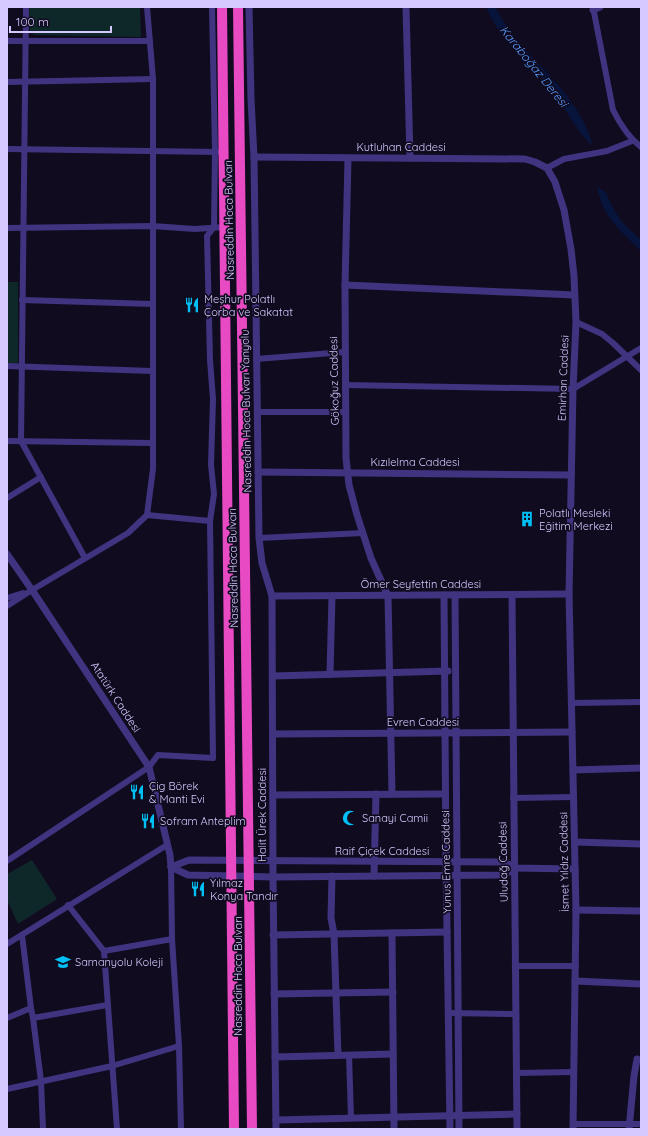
<svg xmlns="http://www.w3.org/2000/svg" width="648" height="1136" viewBox="0 0 648 1136" font-family="Quicksand,sans-serif">
<rect width="100%" height="100%" fill="#110b1f"/>
<g fill="#0e2729">
<path d="M29,7h111l1,30 -106,-2 -5,-2z"/>
<rect x="7" y="282" width="11" height="81"/>
<path d="M32,860l25,39 -39,25 -11,-24v-26z"/>
</g>
<g fill="#07143c">
<path d="M486,7h9c26,50 81,81 97,136l-1,2c-15,-15 -27,-39 -40,-56 -14,-18 -32,-32 -46,-50 -8,-10 -14,-21 -19,-32z"/>
<path d="M597,186l9,7 8,17 9,13 18,17v11c-21,-21 -39,-34 -44,-65z"/>
</g>
<g fill="none" stroke-linecap="round" stroke-linejoin="round">
<g stroke="#403480" stroke-width="6">
<path d="M26,7l-5,434 64,117"/>
<path d="M593,7l20,103c7,14 15,27 28,37"/>
<path d="M7,41h143"/>
<path d="M7,82l146,-3"/>
<path d="M7,149l211,3"/>
<path d="M547,168l17,-9 43,-8 25,-10"/>
<path d="M7,228l145,-2 43,3 29,-2"/>
<path d="M22,300l130,4"/>
<path d="M576,322l26,12 11,9 28,27"/>
<path d="M256,359l89,-7"/>
<path d="M7,366l145,5"/>
<path d="M345,385l228,4 68,-41"/>
<path d="M257,412h89"/>
<path d="M7,441l145,2"/>
<path d="M7,498l34,-21"/>
<path d="M210,521l4,-27 -3,-29 2,-66 -3,-39 -3,-124 7,-9 1,-76 -3,-144"/>
<path d="M259,538l104,-5"/>
<path d="M7,598l16,-5"/>
<path d="M7,606l25,-16 96,-57 19,-18 6,-46v-390l-6,-72"/>
<path d="M572,703l69,-1"/>
<path d="M513,798l61,-1"/>
<path d="M7,861l142,-94 9,-12 55,3 -3,-237 -63,-6"/>
<path d="M171,867l1,72 7,107 2,83"/>
<path d="M68,905l36,46 13,178"/>
<path d="M22,935l9,73"/>
<path d="M7,944l160,-99"/>
<path d="M104,951l68,-12"/>
<path d="M516,966h60"/>
<path d="M448,1013l68,1"/>
<path d="M7,1018l24,-10 2,10 74,-13"/>
<path d="M33,1018l8,63 2,48"/>
<path d="M349,1055l2,63"/>
<path d="M517,1073l56,-1"/>
<path d="M7,1089l105,-23 67,-20"/>
<path d="M573,1124h68"/>
</g>
<g stroke="#403480" stroke-width="7">
<path d="M249,7l2,92 3,58 5,381 3,25 10,33 1,281 3,252"/>
<path d="M406,7l4,151"/>
<path d="M593,10l7,-3"/>
<path d="M254,157l271,2 10,3 12,6 8,14 9,28 7,39 3,27 2,46 -3,67 -4,205 7,316 -3,219"/>
<path d="M348,159l-3,126 1,173 3,27 8,30 14,43 17,38 4,198"/>
<path d="M345,285l229,10"/>
<path d="M258,472l313,3"/>
<path d="M7,554l25,36 117,177 21,88 1,12"/>
<path d="M444,595l2,267 4,267"/>
<path d="M455,595l4,534"/>
<path d="M512,595l5,534"/>
<path d="M272,596l297,-2"/>
<path d="M330,674l2,-78"/>
<path d="M273,676l175,-5"/>
<path d="M273,734l299,-2"/>
<path d="M573,770l68,-2"/>
<path d="M273,795l172,-1"/>
<path d="M575,842l66,2"/>
<path d="M171,867l18,-7 313,2 6,2 6,4 61,1"/>
<path d="M171,867l17,8 85,2 229,-2 7,-3 5,-4"/>
<path d="M332,876l-1,42 3,16 4,121"/>
<path d="M374,876l2,-82"/>
<path d="M576,910l65,1"/>
<path d="M392,933l2,196"/>
<path d="M273,935l174,-3"/>
<path d="M575,981l66,3"/>
<path d="M274,994l119,-2"/>
<path d="M275,1057l118,-3"/>
<path d="M276,1120l241,-6"/>
<path d="M629,1129l5,-53 3,-17"/>
</g>
<g stroke="#e84ac4" stroke-width="10">
<path d="M222,7l12,1122"/>
<path d="M238,7l14,1122"/>
</g>
</g>
<defs>
<g id="restaurant-bare" transform="scale(1.2)"><path d="M-5-6h1v4h1v-4h1v4h1v-4h1v5L-1.5 .5V6h-2V.5L-5-1ZM5-6V6H3V1.5H1.5Q1.5-4 5-6Z" fill="#00bff4" stroke="#110b1f" stroke-width="2.5" paint-order="stroke"/></g>
<g id="building-bare" transform="scale(1.2)"><path d="M-4-6H4V6H1V3H-1V6H-4ZM-2.5-4.3h1.7v1.8h-1.7ZM.8-4.3h1.7v1.8H.8ZM-2.5-1h1.7V.8h-1.7ZM.8-1h1.7V.8H.8Z" fill="#00bff4" stroke="#110b1f" stroke-width="2.5" paint-order="stroke"/></g>
<g id="mosque-bare" transform="scale(1.2)"><path d="M3.5-4.9A6 6 0 1 0 3.5 4.9A5 5 0 1 1 3.5-4.9Z" fill="#00bff4" stroke="#110b1f" stroke-width="2.5" paint-order="stroke"/></g>
<g id="school-bare" transform="scale(1.2)"><path d="M0-5L7-2L0 1L-7-2ZM-4 1L0 2.5L4 1V4Q0 6-4 4Z" fill="#00bff4" stroke="#110b1f" stroke-width="2.5" paint-order="stroke"/></g>
</defs>
<g fill-rule="evenodd">
<use href="#restaurant-bare" x="192" y="305"/>
<use href="#building-bare" x="527" y="519"/>
<use href="#restaurant-bare" x="137" y="792"/>
<use href="#mosque-bare" x="350" y="818"/>
<use href="#restaurant-bare" x="148" y="821"/>
<use href="#restaurant-bare" x="198" y="889"/>
<use href="#school-bare" x="63" y="962"/>
</g>
<g text-anchor="middle" dominant-baseline="central" stroke-width="3.5" stroke-linejoin="round" paint-order="stroke">
<g font-size="11" fill="#d5c9ff" stroke="#110b1f">
<text x="401" y="147">Kutluhan Caddesi</text>
<text transform="translate(229 220) rotate(-91)">Nasreddin Hoca Bulvarı</text>
<text transform="translate(563 378) rotate(-88)">Emirhan Caddesi</text>
<text transform="translate(334 381) rotate(-91)">Gökoğuz Caddesi</text>
<text transform="translate(246 411) rotate(-91)">Nasreddin Hoca Bulvarı Yanyolu</text>
<text x="415" y="462">Kızılelma Caddesi</text>
<text transform="translate(233 568) rotate(-91)">Nasreddin Hoca Bulvarı</text>
<text x="421" y="584">Ömer Seyfettin Caddesi</text>
<text transform="translate(116 697) rotate(57)">Atatürk Caddesi</text>
<text x="423" y="722">Evren Caddesi</text>
<text transform="translate(262 815) rotate(-90)">Halit Ürek Caddesi</text>
<text x="382" y="851">Raif Çiçek Caddesi</text>
<text transform="translate(446 862) rotate(-91)">Yunus Emre Caddesi</text>
<text transform="translate(503 862) rotate(-91)">Uludağ Caddesi</text>
<text transform="translate(564 862) rotate(-91)">İsmet Yıldız Caddesi</text>
<text transform="translate(238 976) rotate(-90)">Nasreddin Hoca Bulvarı</text>
</g>
<g font-size="11" fill="#d5c9ff" stroke="#110b1f" text-anchor="start">
<text x="204" y="299">Meşhur Polatlı<tspan x="204" dy="13">Çorba ve Sakatat</tspan></text>
<text x="539" y="513">Polatlı Mesleki<tspan x="539" dy="13">Eğitim Merkezi</tspan></text>
<text x="149" y="786">Çig Börek<tspan x="149" dy="13">&amp; Manti Evi</tspan></text>
<text x="362" y="818">Sanayi Camii</text>
<text x="160" y="821">Sofram Anteplim</text>
<text x="210" y="883">Yılmaz<tspan x="210" dy="13">Konya Tandır</tspan></text>
<text x="75" y="962">Samanyolu Koleji</text>
</g>
<g font-size="12" font-style="italic" fill="#579eff" stroke="#110b1f">
<text transform="translate(534 66) rotate(51)">Karaboğaz Deresi</text>
</g>
</g>
<rect width="648" height="1136" fill="none" stroke="#d5c9ff" stroke-width="16"/>
<path d="M10 26v6h101v-6" fill="none" stroke="#d5c9ff" stroke-width="2"/>
<text x="16" y="26" font-size="12" fill="#d5c9ff" stroke="#110b1f" stroke-width="3" paint-order="stroke">100 m</text>
</svg>
